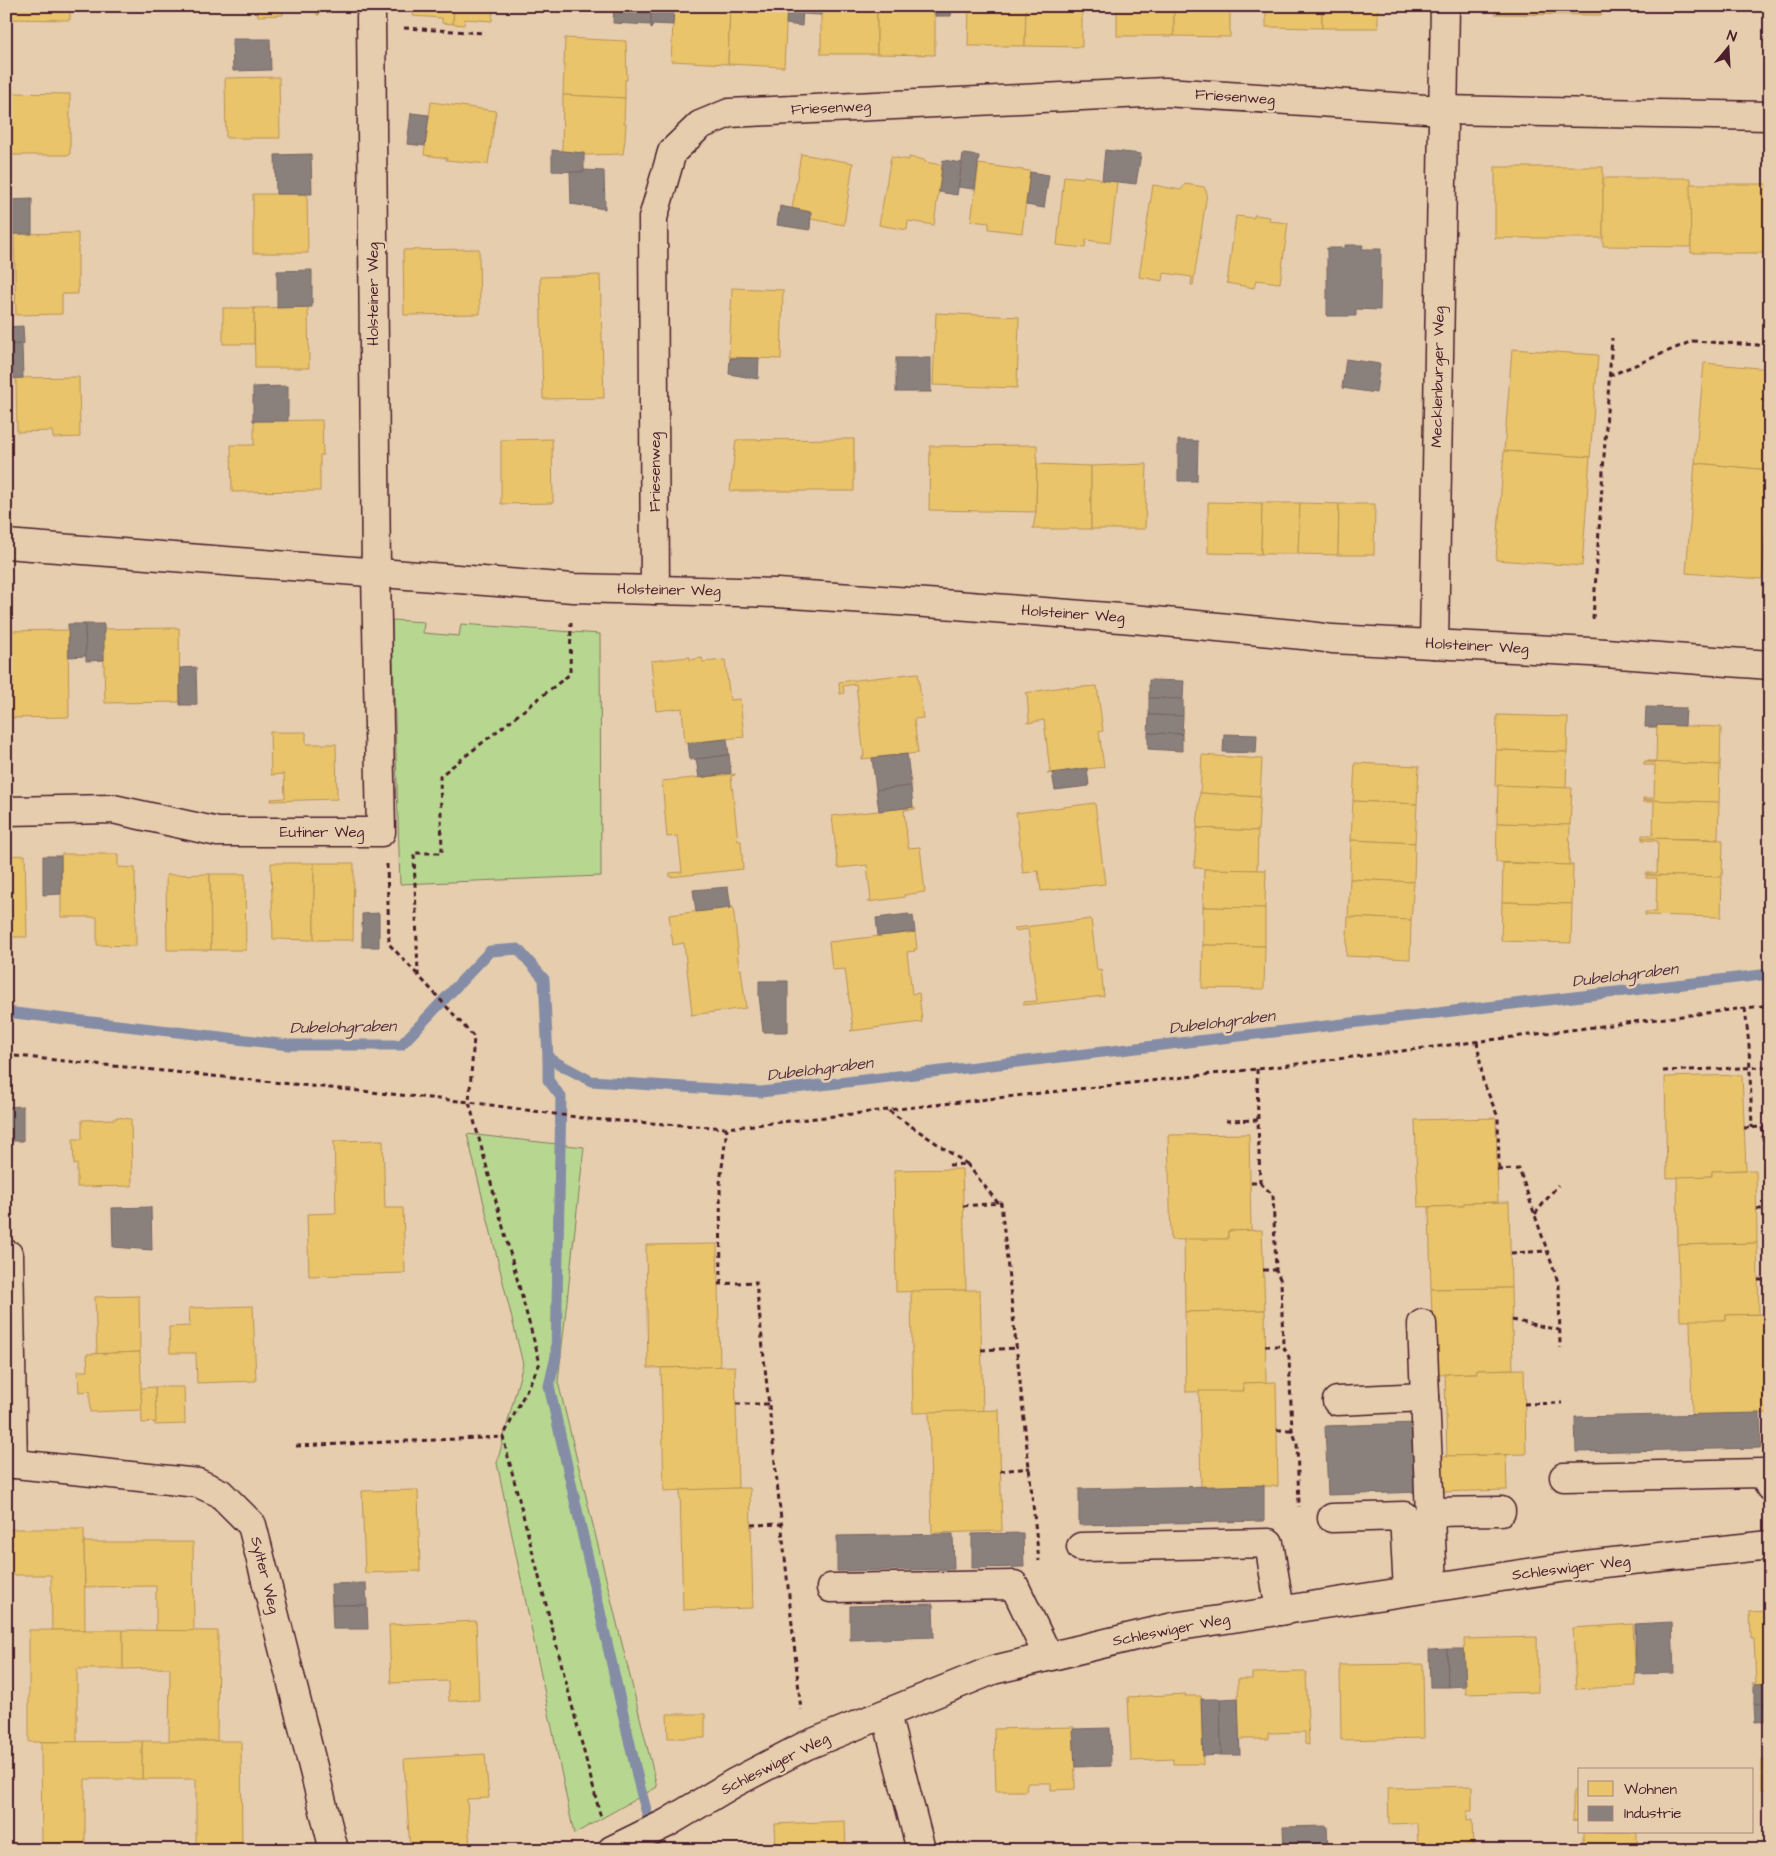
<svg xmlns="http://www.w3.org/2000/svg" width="1776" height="1856" viewBox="0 0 1776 1856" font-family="'Architects Daughter',sans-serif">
<rect width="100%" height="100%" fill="#e6cdae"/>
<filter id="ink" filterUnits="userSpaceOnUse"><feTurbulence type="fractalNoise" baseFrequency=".02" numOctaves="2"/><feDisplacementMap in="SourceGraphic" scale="10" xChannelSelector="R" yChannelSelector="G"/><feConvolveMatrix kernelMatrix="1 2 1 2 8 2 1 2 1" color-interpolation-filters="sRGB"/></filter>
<g filter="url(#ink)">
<g fill="#b7d790" stroke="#807b5e">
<path d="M392,620l32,2 -1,11 36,3 2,-12 139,10 1,242 -201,8z"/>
<path d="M467,1134l117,13 -26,235 99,405 -83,47 -77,-371 26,-99z"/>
</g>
<g fill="#e9c46a" stroke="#b99257">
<path d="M6,6h64v14l-64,-1z"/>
<path d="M257,6h62v9h-2v-7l-34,1v6l-25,1z"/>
<path d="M414,6h40l-1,18 -11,-1v-5l-29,-2z"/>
<path d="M454,6h39l-1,15 -27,-2 -1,6 -11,-1z"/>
<path d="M674,6h56l-2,58 -57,-3z"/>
<path d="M730,6h57l-3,61 -56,-3z"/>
<rect x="821" y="6" width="56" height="48"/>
<path d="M877,6h58v49l-58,-1z"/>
<path d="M969,6h57l-1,40h-57z"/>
<path d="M1026,6h56v41l-57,-1z"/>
<rect x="1117" y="6" width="57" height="30"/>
<path d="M1174,6h56v31l-56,-1z"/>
<path d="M1266,6h56v22l-56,-1z"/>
<rect x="1322" y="6" width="56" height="22"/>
<path d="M1495,6h105l2,9 -107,-1z"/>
<path d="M1600,6h96v6l-96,-4z"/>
<path d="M565,38l61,3 1,39h-2v18l-62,-3z"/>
<path d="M279,77l1,61h-54l-1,-60z"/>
<path d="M10,93l60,1v61h-61z"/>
<path d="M563,95l62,3 -1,25h2l-1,17 -2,14 -38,1 -1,-2 -22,-1z"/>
<path d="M431,102l65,9 -8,53 -42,-4 1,-2 -23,-3z"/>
<path d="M801,154l52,9 -9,62 -33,-6v-7l-19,-3z"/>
<path d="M891,157l18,3v-3l16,3v2l17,3 -8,60 -26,-4 -1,9 -28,-5z"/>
<path d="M979,164l51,7 -8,62 -33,-4v-6l-18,-2z"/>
<rect x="1495" y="167" width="108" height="71"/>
<path d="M1064,176l19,2 1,-2 15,2v2l18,2 -7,61 -24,-3 -1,8 -28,-3z"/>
<path d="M1603,178h88v69l-88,-1z"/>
<path d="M1185,184l19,3 3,6 -14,92h-2l1,-8 -28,-4 -1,8 -24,-4 14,-92 28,5z"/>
<path d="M1690,184h80v69h-79z"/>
<path d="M253,194h54l1,59h-55z"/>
<path d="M1254,215l16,2 -1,4 19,2 -8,60 -24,-3 -2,8 -27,-5 9,-67 18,2z"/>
<path d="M78,233v61h-16v20l-46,1 -2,-81z"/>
<path d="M479,249l1,65 -76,1 -1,-65z"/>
<path d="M600,275l4,123 -61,1 -3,-122z"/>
<path d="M732,288l51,2 -2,69 -52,-2z"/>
<path d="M308,307l1,61h-54l-1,-60z"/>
<rect x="223" y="308" width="31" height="36"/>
<path d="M936,313l83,4 -2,71 -84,-3z"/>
<path d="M1512,349l86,6 -8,102 -86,-6z"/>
<path d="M1704,363l66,6v101l-75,-7z"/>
<path d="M79,377l1,60 -27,1 -1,-7 -35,1 -1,-54z"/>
<path d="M322,420l1,35h-3v36l-88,1 -1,-47h23v-24z"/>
<path d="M552,439l1,64 -52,1v-64z"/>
<path d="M854,439v52h-124l6,-51z"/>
<path d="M1037,445l-1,67 -107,-2 1,-64z"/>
<path d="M1504,451l86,6 -8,109 -86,-6z"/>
<path d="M1695,463l75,7v23l-8,86 -76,-6z"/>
<path d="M1037,464l54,2v63h-58l3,-17z"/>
<path d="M1147,464l-2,65h-54v-63z"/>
<path d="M1208,502l54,1 -1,51 -53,-1z"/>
<path d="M1262,503h38l-2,51h-37z"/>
<path d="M1300,503l39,1 -1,51 -40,-1z"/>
<path d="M1339,504h36l-1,51h-36z"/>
<path d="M179,628l1,74 -75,1 -2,-74z"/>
<path d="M68,630l1,87 -63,1v-87z"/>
<path d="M690,657v3l12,-2 1,4 22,-2 5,40 10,-1 4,38 -59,6 -3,-35 -26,3 -5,-50z"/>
<path d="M918,673l5,45 -9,1 4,34 -56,6v-2h2l-8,-73 -13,2 1,7 -4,1 -1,-12z"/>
<path d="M1069,686l-1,2 29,-2 6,45 -4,1 5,35 -57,7 3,-2 -6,-52 -16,3 1,-3 -2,-26 -2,-1z"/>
<path d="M1497,715l71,2 -1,35 -71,-2z"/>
<path d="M1657,725l64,2 -1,38 -76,-3 1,-1h11z"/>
<path d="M270,732h36v12h30l1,55 -66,2v-2l14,-1 -1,-24 -13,1z"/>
<path d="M1496,750l71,2 -1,36 -71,-2z"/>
<path d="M1202,755l60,4 -2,38 -60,-4z"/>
<path d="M1644,762l76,3 -1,37 -76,-2v-2h11l1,-33h-11z"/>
<path d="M1355,763l64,3 -2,38 -64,-3z"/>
<path d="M735,774v1l-4,1 7,65h3l2,28 -73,8v-4l12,-1 -4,-36 -11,1 -5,-56z"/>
<path d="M1498,785l74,3 -2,37 -73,-2z"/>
<path d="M1200,793l60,4 -2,34 -61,-3z"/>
<path d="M1643,800l76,2 -1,37 -76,-1v-3h11l1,-33h-11z"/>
<path d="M1353,801l64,3 -2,39 -64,-3z"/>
<path d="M1095,803l10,81 -64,7 -3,-20 -15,2 -7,-60z"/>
<path d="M915,807v2l-11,1 4,38 12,-1 5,45 -21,3 1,2 -37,5 3,-2 -4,-35 -29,3 -6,-52z"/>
<path d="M1497,823l73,2 -1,40 -73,-3z"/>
<path d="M1197,828l61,3 -1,39 -53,-1 -10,-2z"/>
<path d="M1642,838l81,2 -1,37 -76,-2v-2h11l1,-32 -16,-1z"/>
<path d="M1351,840l64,3 -1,39 -64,-3z"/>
<path d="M61,854h57v13l17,1 1,78 -39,-1v-28h-36z"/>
<path d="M25,855l2,82h-21v-81z"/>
<path d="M271,863h43v77l-41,-1z"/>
<path d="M314,863h40l-1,77h-39z"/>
<path d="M1503,863l70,2 -1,39 -70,-2z"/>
<path d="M1204,869l62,1 -1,38 -62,-1z"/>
<path d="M210,874l1,76h-44l-1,-75z"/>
<path d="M210,874h35l1,76h-35z"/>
<path d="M1646,875l76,2 -1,40 -76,-2v-3h11l1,-34h-11z"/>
<path d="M1350,879l64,3 -3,38 -63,-3z"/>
<path d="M1502,902l70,2 -1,39 -70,-2z"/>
<path d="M733,907l5,41h-1l2,22 2,-1 5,39 -55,7 1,-2 -8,-70 -11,2 -4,-30z"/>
<path d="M1203,907l62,1v38l-62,-1z"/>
<path d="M1348,917l63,3 -1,39 -64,-3z"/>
<path d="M1091,919l6,51 4,-1 3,27 -80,9v-3l13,-1 -9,-72 -13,2v-3z"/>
<path d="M915,932l2,17h-3l1,2 -8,1 5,42 7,-1 3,29 -72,9 3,-2 -8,-60 -13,1 -3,-28z"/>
<path d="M1203,945l62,1 -1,43 -62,-1z"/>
<path d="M1742,1075l4,95 -34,1v5l-45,2 -2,-101z"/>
<path d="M116,1117l15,2 1,67 -55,1v-23l-3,1 -1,-26h9v-19l34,-1z"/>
<path d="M1496,1118l2,84 -34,1v3l-46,1 -3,-87z"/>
<path d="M6,1131l1,72h-1z"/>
<path d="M1249,1134l2,97h-23v8l-57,1 -3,-105z"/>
<path d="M383,1140l2,68h18l2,65 -96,3 -2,-62 29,-1 -2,-72z"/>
<path d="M962,1169l4,121 -70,2 -2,-122z"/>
<path d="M1756,1170l1,73 -79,2 -1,-68 35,-1v-5z"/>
<path d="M1509,1202l2,86 -80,1 -2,-82 35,-1v-3z"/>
<path d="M1262,1230l3,80 -80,2 -1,-73h44v-8z"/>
<path d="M1757,1243l2,71 -33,1v5l-46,1 -2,-76z"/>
<path d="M717,1244l3,123 -72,1 -2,-123z"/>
<path d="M1511,1288l2,81 -36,1v3l-43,1 -3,-85z"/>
<path d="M966,1290h14l3,121 -70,2 -2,-122z"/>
<path d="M139,1296l1,56 -43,2 -2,-57z"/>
<path d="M253,1306l3,75 -59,2 -1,-30h-26l-1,-26 21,-1 -1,-18z"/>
<path d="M1265,1310l1,73h-23l1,8 -58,1 -1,-80z"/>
<path d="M1769,1314l1,99 -78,2 -2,-95h36v-5z"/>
<path d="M140,1352l2,58 -52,2v-21l-11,1 -1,-21h10l-1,-17z"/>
<path d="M735,1366l3,122 -74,3 -3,-123z"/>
<path d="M1524,1369l2,85 -79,2 -2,-82 32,-1v-3z"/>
<path d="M1276,1382l2,104 -77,1 -2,-96h45l-1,-8z"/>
<path d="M155,1387h29l1,37 -30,1z"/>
<path d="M155,1387l1,35 -14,1 -1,-35z"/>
<path d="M999,1410l3,121 -70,2 -3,-121z"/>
<path d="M1506,1455l1,35 -70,2 -1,-36z"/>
<path d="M738,1488h12l3,120 -70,2 -3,-120z"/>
<path d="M418,1490l2,81 -55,2 -3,-82z"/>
<path d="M6,1529h78l1,101h-33l-1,-55h-45z"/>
<path d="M84,1542h109l1,89h-38v-45l-71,1z"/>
<path d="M1770,1611v73l-17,1 -1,-2h4l-2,-45h-3l-1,-26z"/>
<path d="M476,1621l3,79 -30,1 -1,-20 -57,2 -2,-58z"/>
<path d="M1633,1624l3,62 -60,3 -3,-61z"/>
<path d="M29,1630h94v39h-46v73h-48z"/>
<path d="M123,1630l95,1 -1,110h-48l1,-73 -47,1z"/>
<path d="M1537,1637l1,55 -72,2 -2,-55z"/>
<path d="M1423,1664l1,74 -83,2 -1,-75z"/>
<path d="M1306,1672l3,73 -4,-1v-12l-37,1v6h-29l-1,-60h14v-6z"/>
<path d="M1186,1694l-1,2h16l2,69 -3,-1h-27v-5l-42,2 -3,-64z"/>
<path d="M667,1714h38v24h-37z"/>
<path d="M1761,1721h9v69h-8v-30h6l-1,-38h-6z"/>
<path d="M1074,1727l1,62 -24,1v-7h-24l-1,8h-30l-2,-62z"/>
<path d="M142,1741h99l1,107h-46v-69h-54z"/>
<path d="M142,1741v38h-57v69l-43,-1 -1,-105z"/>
<path d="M485,1754l4,44 -22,1 3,50 -60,1 -6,-91z"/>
<path d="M1472,1786v25h-5v9l5,-1 1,31h-55l-1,-27 -28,1 -1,-36z"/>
<path d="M1580,1790v31l-7,-1v-29z"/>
<path d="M845,1821l1,29h-70l-1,-26z"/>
<rect x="1583" y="1832" width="54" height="18"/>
<path d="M25,1847l107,2v1h-107z"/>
<path d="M235,1848v2h-103v-1z"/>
</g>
<g fill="#8a817c" stroke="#776464">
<path d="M614,6h37v19l-38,-2z"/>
<path d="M651,6h23l-1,19 -20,-1 -2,5z"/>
<path d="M787,6h16l-1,20 -16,-2z"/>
<path d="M803,6h18v9l-18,-1z"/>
<path d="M935,6h17l-1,10h-16z"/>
<rect x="1082" y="6" width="18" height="2"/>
<path d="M232,39h38l1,31 -38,1z"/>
<path d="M411,113l18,2 -4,31 -18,-2z"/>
<path d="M552,150l32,3v19l-32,-1z"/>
<path d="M1105,150l36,4 -5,30 -34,-4z"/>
<path d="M311,154l1,40h-36l-1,-39z"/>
<path d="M963,154l16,2 -4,33 -17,-2z"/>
<path d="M943,160l19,3 -5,32 -18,-3z"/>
<path d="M584,170l20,1 1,38 -34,-5 -1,-32h14z"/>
<path d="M1030,172l19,3 -5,33 -18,-3z"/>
<path d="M32,199v35h-26v-34z"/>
<path d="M780,206l31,6 -1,18 -33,-5z"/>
<path d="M1345,245h18l-1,4h19l-1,61 -24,-1v7h-29v-68h18z"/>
<path d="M312,270v37l-35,1v-37z"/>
<path d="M23,326l1,18 -18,1v-18z"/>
<path d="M22,344l1,34 -17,1v-34z"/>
<path d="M730,358h29l-1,21 -29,-5z"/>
<rect x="896" y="358" width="35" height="34"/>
<path d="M1346,359l34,5 -4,29 -34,-5z"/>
<path d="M288,386v35h-35v-34z"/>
<path d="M1178,440l20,1 -1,40h-19z"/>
<path d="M68,624h17l1,32 -17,1z"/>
<path d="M85,624h19v36l-18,1z"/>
<path d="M196,667l1,38h-17v-37z"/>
<path d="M1149,680l35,1 -1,18 -34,-1z"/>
<path d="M1149,698l34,1v17l-34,-1z"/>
<path d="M1646,707l40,1 -1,18 -28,-1v2h-12z"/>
<path d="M1149,715l34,1 -1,18 -34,-1z"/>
<path d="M1148,733l34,1v17l-34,-2z"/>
<path d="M1224,734l33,1 -1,18 -33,-1z"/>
<path d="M727,739l2,16 -39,5 -2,-17z"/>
<path d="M907,754l4,32 -35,4 -4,-32z"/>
<path d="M729,755l2,18 -32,5 -3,-19z"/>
<path d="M1087,768l2,18 -34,4 -3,-17z"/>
<path d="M911,786l2,21 -34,4 -3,-21z"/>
<path d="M43,856h18v38l-18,1z"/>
<path d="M728,887l3,21 -35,4 -3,-22z"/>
<path d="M379,913v34h-17v-33z"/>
<path d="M909,914v3l4,-1 2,16 -37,4 -2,-18z"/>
<path d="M759,981h29v51h-25l-4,-37z"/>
<path d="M23,1106v35h-17v-34z"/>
<path d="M151,1207l1,43 -39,-3 -1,-39z"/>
<path d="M1760,1413l1,35 -185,4 -1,-35z"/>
<path d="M1418,1423l3,69 -93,3 -3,-69z"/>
<path d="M1264,1485v36l-185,4v-36z"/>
<path d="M1023,1533l1,34 -52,1v-34z"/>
<path d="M953,1534l1,35 -117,2v-35z"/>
<path d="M366,1583l1,22h-35l-1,-21z"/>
<path d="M933,1604l1,33 -84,3v-34z"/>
<path d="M332,1605h35l1,24h-35z"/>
<path d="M1672,1622l2,51 -38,1 -1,-50z"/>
<path d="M1447,1649l1,38h-18l-1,-37z"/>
<path d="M1447,1649h17l2,37 -18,1z"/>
<path d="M1770,1684v19l-16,1v-19z"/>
<path d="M1238,1698l2,57h-19l-1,-56z"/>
<path d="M1201,1699h19l1,56 -18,1z"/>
<path d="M1770,1703v18l-15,1 -1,-18z"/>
<path d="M1110,1728l1,38 -36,1 -2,-38z"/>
<path d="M1327,1826l1,24h-44l-1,-23z"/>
</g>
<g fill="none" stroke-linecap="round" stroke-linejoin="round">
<g stroke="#848da5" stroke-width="11">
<path d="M6,1012l283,33h112l89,-94 28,-2 26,30 4,79 43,23 170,11 1009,-118"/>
<path d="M548,1058v22l13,17 -5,259 -7,30 90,398 18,66"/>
</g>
<g stroke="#4a1f2b" stroke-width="31">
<g id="minor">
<path d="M6,544l567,44 204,5 179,12 177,14 170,16 29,4 259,13 179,13"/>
<path d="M655,590l-2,-372 19,-66 28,-27 29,-12 436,-21 277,18 328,6"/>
<path d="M1434,644l11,-638"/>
<path d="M6,811l107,-2 105,23h163l-5,-260 -5,-555"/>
<path d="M6,1254l3,1 4,209"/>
<path d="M1422,1324l11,263"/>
<path d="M1337,1401l88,-4"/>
<path d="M6,1463l192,20 22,10 32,32 82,325"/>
<path d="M1564,1477l199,-4 7,14"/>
<path d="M1430,1512l71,-1"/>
<path d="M1332,1518l72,-2 4,75"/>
<path d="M1081,1547l188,-4 11,68"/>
<path d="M831,1588l183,-3 34,71"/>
<path d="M886,1714l35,136"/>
<path d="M612,1850l55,-27 67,-40 71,-37 188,-76 180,-43 394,-60 203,-22"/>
</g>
</g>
<g stroke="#4a1f2b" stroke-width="3" stroke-dasharray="5 4" stroke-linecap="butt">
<path d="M404,28l81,5"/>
<path d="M1609,376l83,-35 66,4 12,5"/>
<path d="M1593,619l19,-281"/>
<path d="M571,622l-1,52 -130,102 2,77h-28l4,122 56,62 -5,65 71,261 -37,74 98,381"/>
<path d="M387,864l2,80 28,30"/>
<path d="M1745,1008l4,37 3,83"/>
<path d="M1477,1041l6,40 15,36 1,53"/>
<path d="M6,1055l463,47 121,17 137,9 530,-59 513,-64"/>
<path d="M1257,1069l1,51"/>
<path d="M1663,1071l102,-4"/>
<path d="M889,1111l78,53"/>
<path d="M1226,1121l32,-1 2,63"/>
<path d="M1744,1128l18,-1 8,73"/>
<path d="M949,1165l18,-1 31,39"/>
<path d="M1497,1170l22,-1 40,116 1,63"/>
<path d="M1251,1183h9l13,12 3,75 5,11 2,65 6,11 3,73 5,13 2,64"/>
<path d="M963,1206l38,-3 38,358"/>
<path d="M1757,1209h13"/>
<path d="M1535,1214l23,-29"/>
<path d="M1511,1253l36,-2"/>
<path d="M1263,1270h13"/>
<path d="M1758,1280h12"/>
<path d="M718,1284l38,-2 45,428"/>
<path d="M721,1284l-1,-101 7,-55"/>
<path d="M1512,1320l47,10"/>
<path d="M1265,1346h18"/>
<path d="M981,1350l36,-2"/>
<path d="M736,1404h33"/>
<path d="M1524,1404l38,-1"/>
<path d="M1277,1430h15"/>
<path d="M296,1446l207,-9"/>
<path d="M1000,1471l30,-3"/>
<path d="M751,1525l31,-1"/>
</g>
<use href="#minor" stroke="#e6cdae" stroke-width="28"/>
</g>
</g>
<g text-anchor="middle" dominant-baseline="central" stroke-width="5" stroke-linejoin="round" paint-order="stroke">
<g font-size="15" fill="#4a1f2b" stroke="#e6cdae">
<text transform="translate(1235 97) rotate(4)">Friesenweg</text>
<text transform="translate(831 108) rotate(-3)">Friesenweg</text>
<text transform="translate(373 294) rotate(-90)">Holsteiner Weg</text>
<text transform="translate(1438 377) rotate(-89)">Mecklenburger Weg</text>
<text transform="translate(655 472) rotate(-90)">Friesenweg</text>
<text transform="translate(669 590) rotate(1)">Holsteiner Weg</text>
<text transform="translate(1073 614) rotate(4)">Holsteiner Weg</text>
<text transform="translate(1477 646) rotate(3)">Holsteiner Weg</text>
<text x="322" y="832">Eutiner Weg</text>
<text transform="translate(1571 1568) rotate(-7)">Schleswiger Weg</text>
<text transform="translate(265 1575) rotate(76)">Sylter Weg</text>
<text transform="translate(1171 1630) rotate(-11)">Schleswiger Weg</text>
<text transform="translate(775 1764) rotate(-27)">Schleswiger Weg</text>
</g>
<g font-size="16" font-style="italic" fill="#54313f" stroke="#e6cdae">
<text transform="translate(1625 975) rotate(-7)">Dubelohgraben</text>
<text transform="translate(1222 1022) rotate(-7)">Dubelohgraben</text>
<text transform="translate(343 1027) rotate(-1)">Dubelohgraben</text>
<text transform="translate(820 1069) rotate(-7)">Dubelohgraben</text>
</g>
</g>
<rect width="1776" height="1856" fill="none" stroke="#e6cdae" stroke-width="25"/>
<rect x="12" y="12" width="1751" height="1831" fill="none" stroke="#4a1f2b" stroke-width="2" filter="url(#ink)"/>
<rect x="1578" y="1768" width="175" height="65" fill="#e6cdae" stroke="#a8877a"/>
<rect x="1588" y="1781" width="25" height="15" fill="#e9c46a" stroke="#a8877a"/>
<text x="1624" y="1794" font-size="15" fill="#4a1f2b">Wohnen</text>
<rect x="1588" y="1806" width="25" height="15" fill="#8a817c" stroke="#a8877a"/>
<text x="1624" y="1818" font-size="15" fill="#4a1f2b">Industrie</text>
<g transform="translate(1728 48) rotate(18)" stroke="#e6cdae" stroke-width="4" paint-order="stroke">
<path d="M0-4L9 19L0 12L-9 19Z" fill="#4a1f2b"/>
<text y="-8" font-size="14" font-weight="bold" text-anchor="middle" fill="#4a1f2b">N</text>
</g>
</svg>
